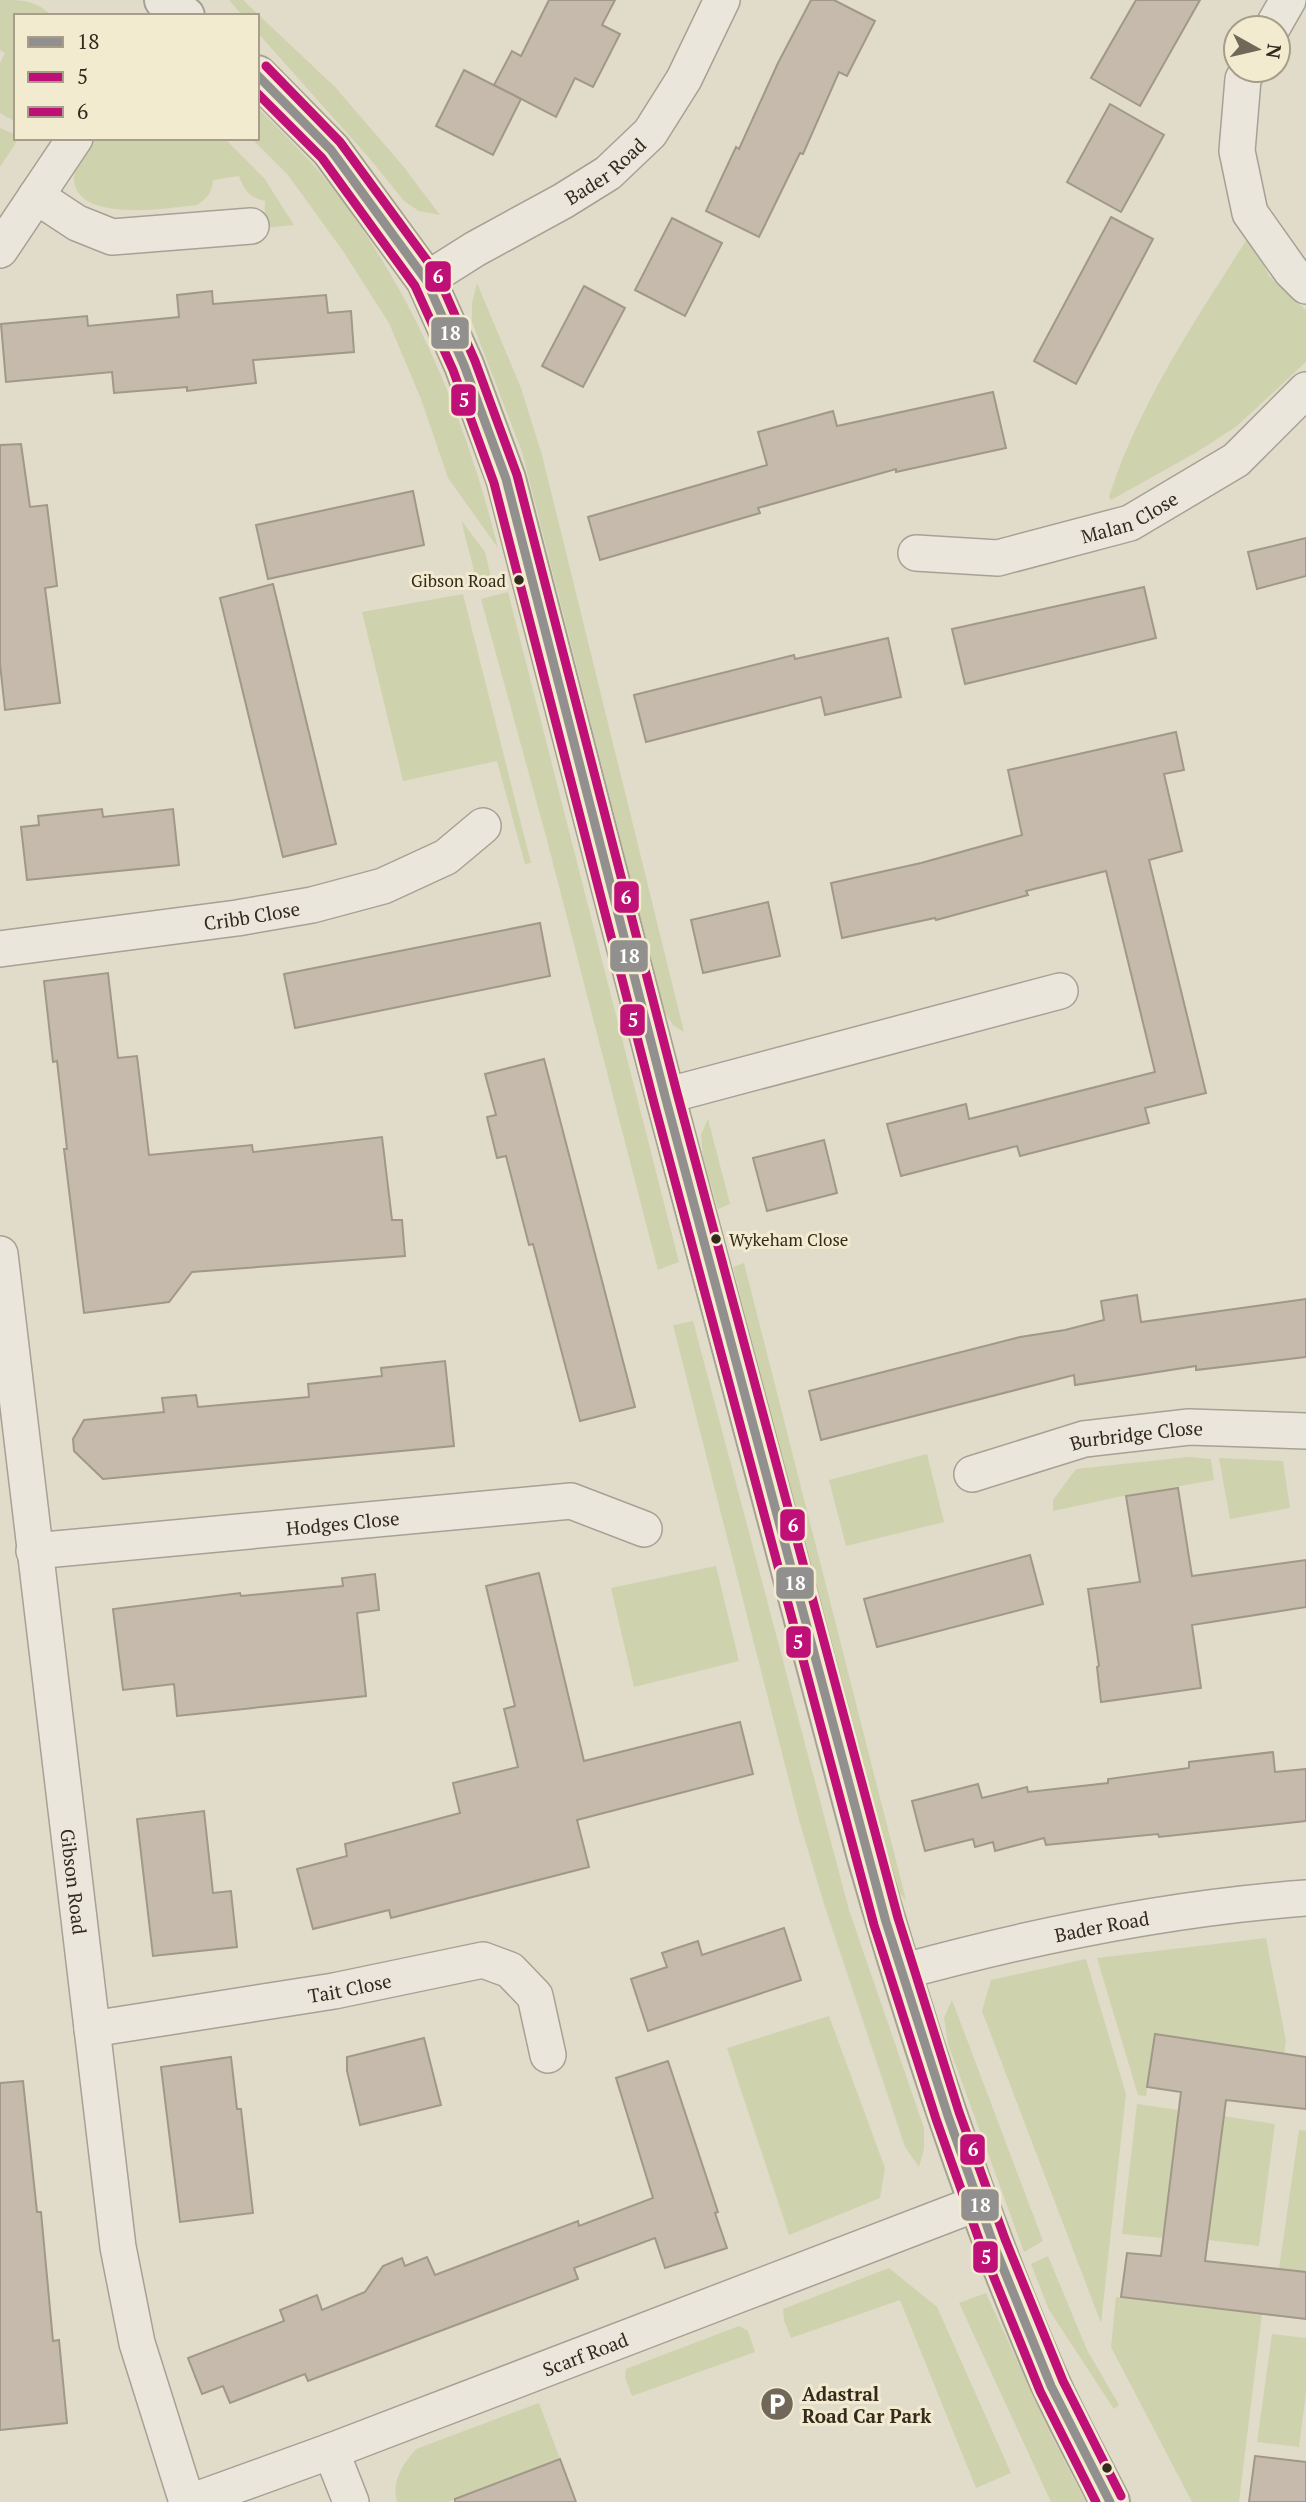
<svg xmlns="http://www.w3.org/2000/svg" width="1306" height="2502" viewBox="0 0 1306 2502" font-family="'PT Serif',serif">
<rect width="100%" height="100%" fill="#e1dcca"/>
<g fill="#ced2ad">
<path d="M0,0c22,0 36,0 52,16h-36v106l-16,-9v-50l5,-10 -5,-3z"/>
<path d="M229,0h14l92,87 68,79 37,49 -21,-4 -15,-10 -34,-42 -113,-127v-16h-14z"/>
<path d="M257,107c26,26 54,53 76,82 82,105 133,231 165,359l-50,-70 -27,-79 -32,-76 -46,-72 -55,-76 -37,-37h6z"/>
<path d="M0,128l16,7v3h3l-19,29z"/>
<path d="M93,138h131l40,40 30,47 -30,3 1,-27c-15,-3 -21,-11 -26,-25l-26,4c-1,12 -5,18 -16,25 -29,3 -124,19 -123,-28 1,-14 12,-27 19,-39z"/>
<path d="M1247,239l9,9 13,28 37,34v52l-69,64 -40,26 -86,48 -2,-3c30,-94 86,-176 138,-258z"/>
<path d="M477,283l44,105 21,67 142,577 -11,-7 -8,-12 -143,-561 -50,-130v-19z"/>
<path d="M461,520l24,32 8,34 -14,4z"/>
<path d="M508,592l171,670 -21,8 -111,-430 -66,-241z"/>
<path d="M463,594l68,269 -6,1 -28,-103 -94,20 -41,-169z"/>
<path d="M708,1119l22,85 -12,5 -15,-51 -2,-23z"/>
<path d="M744,1263l162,637 -10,-10 -8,-17 -155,-606z"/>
<path d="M693,1321l156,589 75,218v21l-5,18 -14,-20 -81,-243 -25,-84 -126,-495z"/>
<path d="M927,1454l17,68 -98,24 -17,-66z"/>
<path d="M1188,1457l23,2 3,21 -96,17 -65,14v-11l23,-31z"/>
<path d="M1219,1458l64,3 7,47 -60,11z"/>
<path d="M716,1566l23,95 -105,26 -23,-99z"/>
<path d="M1266,1938l20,103 -2,13 -129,-20 -9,62 -8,-1 -41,-137z"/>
<path d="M1086,1959l40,135 -25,229 -119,-312 9,-31z"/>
<path d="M952,2000l91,241 -19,11 -76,-208 -4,-26z"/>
<path d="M829,2016l56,152 -5,30 -91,37 -62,-187z"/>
<path d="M1137,2104l42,6 -16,128 -41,-4z"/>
<path d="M1223,2116l52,8 -16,122 -51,-6z"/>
<path d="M1299,2130l7,1v141l-27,-3z"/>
<path d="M1048,2256l39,94 32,55 -5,4 -65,-99 -18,-46z"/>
<path d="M889,2268l48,39 74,166 -35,15 -76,-188 -109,38 -7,-18 -1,-11z"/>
<path d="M986,2293l66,144 34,65h-35l-92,-199z"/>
<path d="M1116,2297l146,17 -23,188h-47l-81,-155z"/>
<path d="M739,2326l9,5 7,21 -123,44 -7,-19 1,-8z"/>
<path d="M1272,2334l34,4v55l-7,54 -42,-5z"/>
<path d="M539,2403l21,56 -112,43h-51c-6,-21 6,-38 19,-53z"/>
</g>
<g fill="#c5baab" stroke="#a1988a" stroke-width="2">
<path d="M549,0h66l-13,25 18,9 -27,53 -18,-9 -19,39 -62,-32 18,-34 9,5z"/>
<path d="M811,0h23l41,21 -28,55 -8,-4 -36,82 -3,-1 -41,84 -53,-26 30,-64 3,2 39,-86z"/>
<path d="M1136,0h64l-60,106 -49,-28z"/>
<path d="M464,70l57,29 -28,56 -57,-29z"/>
<path d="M1110,104l54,31 -43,77 -54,-30z"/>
<path d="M1111,217l42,22 -77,145 -42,-23z"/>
<path d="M672,218l50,25 -37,73 -50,-26z"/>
<path d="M584,286l41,22 -42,79 -41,-21z"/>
<path d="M212,291l1,13 113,-9 2,18 23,-2 3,41 -101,8 3,23 -69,8v-4l-73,6 -2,-21 -106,10 -5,-58 86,-8 1,10 91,-9 -2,-22z"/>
<path d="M993,392l13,56 -110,24v-3l-138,39 2,5 -160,47 -12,-43 179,-52 -9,-33 75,-21 4,15z"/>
<path d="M21,444l9,63 17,-2 10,81 -12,2 15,115 -55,7 -5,-46v-219z"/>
<path d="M413,491l11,54 -156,34 -12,-54z"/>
<path d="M1306,538v38l-49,13 -9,-37z"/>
<path d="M273,584l63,260 -53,13 -63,-259z"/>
<path d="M1144,587l12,51 -191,46 -13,-55z"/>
<path d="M888,638l13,59 -76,18 -4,-18 -175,45 -12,-47 160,-40 1,4z"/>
<path d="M1176,732l8,38 -20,4 18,77 -33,9 57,233 -61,15 4,15 -129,33 -3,-10 -116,30 -14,-52 79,-20 3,15 186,-47 -49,-201 -80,20 2,4 -92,25 -1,-2 -93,20 -11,-55 90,-20 101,-28 -14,-65z"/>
<path d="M102,809l1,8 70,-8 6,56 -152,15 -6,-53 18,-2 -1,-9z"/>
<path d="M768,902l12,54 -77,17 -12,-53z"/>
<path d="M540,923l10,53 -255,52 -11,-54z"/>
<path d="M108,973l10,85 19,-2 12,99 103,-10 1,7 129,-15 10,83h10l3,36 -213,16 -23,30 -85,11 -20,-164h3l-10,-88 -4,1 -9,-81z"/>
<path d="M544,1059l91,348 -55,14 -47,-177 -4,1 -23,-89 -9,2 -10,-41 9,-2 -11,-41z"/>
<path d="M824,1140l13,53 -70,18 -14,-53z"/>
<path d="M1137,1295l4,27 165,-23v58l-110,13v-4l-121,19 -1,-10 -253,65 -12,-49 211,-54 45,-7 39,-10 -3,-19z"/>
<path d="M445,1361l9,85 -351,33 -29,-28 -1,-12 11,-19 80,-8 -2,-14 34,-3 2,12 111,-10 -1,-13 74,-8 -1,-8z"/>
<path d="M1178,1488l14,88 114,-16v47l-114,18 9,63 -100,14 -4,-35 2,-1 -11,-77 52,-7 -14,-86z"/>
<path d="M1030,1555l13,49 -166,43 -13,-48z"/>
<path d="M539,1573l45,188 156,-39 13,52 -176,46 12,47 -198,51 -2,-8 -76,19 -16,-60 50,-13 -2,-12 115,-31 -7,-30 65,-16 -14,-58 11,-3 -29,-120z"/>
<path d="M375,1574l4,36 -22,3 9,83 -189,20 -3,-32 -51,6 -10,-81 127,-16 1,3 102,-10 -1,-8z"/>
<path d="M1273,1752l2,20 31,-3v52l-147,16 -1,-3 -112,11 -2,-7 -49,13 -2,-9 -18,5 -2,-8 -48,12 -13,-50 66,-17 4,14 45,-11 1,5 80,-9v-4l81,-11v-6z"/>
<path d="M204,1811l9,82 18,-2 6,56 -84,9 -16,-137z"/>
<path d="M784,1928l17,52 -153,51 -17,-52 36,-12 -5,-14 36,-12 4,14z"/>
<path d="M1155,2034l151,23v52l-80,-9 -21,161 101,11v47l-185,-22 6,-44 34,3 20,-164 -34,-5z"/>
<path d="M424,2038l17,67 -81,20 -13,-54v-14z"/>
<path d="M231,2057l6,52h4l12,104 -73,9 -19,-155z"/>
<path d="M668,2061l50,151 -3,1 12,35 -62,20 -10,-30 -81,30 4,11 -270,102 -3,-7 -75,29 -7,-17 -21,8 -14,-36 96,-37 -4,-11 37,-15 5,15 43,-18 18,-26 19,-8 3,8 22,-9 8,18 143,-54 1,5 74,-28 -37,-120z"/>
<path d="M23,2081l14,131h4l12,129 6,-1 8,83 -67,7v-347z"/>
<path d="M1255,2456l51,6v40h-57z"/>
<path d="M560,2459l16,43h-121v-3z"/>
</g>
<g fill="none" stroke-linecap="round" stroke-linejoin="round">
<g stroke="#a6a194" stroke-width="38">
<g id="minor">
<path d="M1272,28l16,-28"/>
<path d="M1248,70l-5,9 -6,72 13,62 41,58 15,15"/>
<path d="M36,196l41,27 35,14 139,-11"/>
<path d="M0,250l75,-112"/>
<path id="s1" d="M426,280l49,-31 88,-48 45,-28 42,-40 34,-54 38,-79"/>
<path id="s2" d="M916,553l82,5 132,-35 106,-63 70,-70"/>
<path id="s3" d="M0,949l237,-31 75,-13 71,-19 63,-29 37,-31"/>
<path d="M665,1096l395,-105"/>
<path id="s4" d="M0,1254l118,993 19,96 50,159"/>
<path id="s5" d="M972,1474l112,-35 105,-12 117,4"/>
<path id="s6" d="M34,1551l537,-50 73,28"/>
<path id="s7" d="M901,1972c131,-36 269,-64 405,-74"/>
<path id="s8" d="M92,2029l242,-38 149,-31 27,10 25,26 13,59"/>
<path d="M331,2451l20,51"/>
<path id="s9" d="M190,2502l141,-51 647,-248"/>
</g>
</g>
<g stroke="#a6a194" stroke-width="42">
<g id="tertiary">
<path d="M164,0l21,16"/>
<path d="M257,75l74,75 95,130 38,85 42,114 159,617 202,761c50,173 106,346 177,512 19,45 44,89 66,133"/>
</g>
</g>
<use href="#minor" stroke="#eae6dc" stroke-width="35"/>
<use href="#tertiary" stroke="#eae6dc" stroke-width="38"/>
<g stroke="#f3ebcf" stroke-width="14">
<path id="bus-1" d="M257,75l74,75 95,130 38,85 42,114 159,617 221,826 62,194 45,127 58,143 59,116"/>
</g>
<g stroke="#f3ebcf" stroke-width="14">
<path id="bus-2" d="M257,93l65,65 93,128 38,84 41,113 159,616 221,826 62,194 46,129 58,143 56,111"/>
</g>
<g stroke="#f3ebcf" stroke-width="14">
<path id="bus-3" d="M266,66l74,76 97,132 38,87 42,114 160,618 221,825 61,194 46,127 58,142 58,115"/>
</g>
<use href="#bus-1" stroke="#92908f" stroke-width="9"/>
<use href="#bus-2" stroke="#be1076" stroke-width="9"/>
<use href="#bus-3" stroke="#be1076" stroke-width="9"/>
</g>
<defs>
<g id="parking-disc" transform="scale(1.75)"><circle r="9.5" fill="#71685a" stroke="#f3ebcf"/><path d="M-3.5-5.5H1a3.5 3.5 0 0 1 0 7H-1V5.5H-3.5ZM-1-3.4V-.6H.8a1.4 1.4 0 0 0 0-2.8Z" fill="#fff"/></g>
</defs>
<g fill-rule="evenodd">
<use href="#parking-disc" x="777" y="2404"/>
</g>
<g fill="#34291d" stroke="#f3ebcf" stroke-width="2.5">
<circle cx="519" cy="580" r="6"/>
<circle cx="716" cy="1239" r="6"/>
<circle cx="1107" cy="2468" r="6"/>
</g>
<g text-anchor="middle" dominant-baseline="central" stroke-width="6" stroke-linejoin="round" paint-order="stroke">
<g font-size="17" fill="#34291d" stroke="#f3ebcf" text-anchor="end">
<text x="506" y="580">Gibson Road</text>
<text x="729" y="1239" text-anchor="start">Wykeham Close</text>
</g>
<g font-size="19" fill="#34291d" stroke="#f3ebcf">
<text stroke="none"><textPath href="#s1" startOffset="210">Bader Road</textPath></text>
<text stroke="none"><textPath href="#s2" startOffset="220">Malan Close</textPath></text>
<text stroke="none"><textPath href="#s3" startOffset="254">Cribb Close</textPath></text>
<text stroke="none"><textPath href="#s5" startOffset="170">Burbridge Close</textPath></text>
<text stroke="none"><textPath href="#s6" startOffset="310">Hodges Close</textPath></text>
<text stroke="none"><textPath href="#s4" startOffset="632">Gibson Road</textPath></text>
<text stroke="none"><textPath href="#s7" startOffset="206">Bader Road</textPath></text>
<text stroke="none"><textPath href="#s8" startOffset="261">Tait Close</textPath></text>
<text stroke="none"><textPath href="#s9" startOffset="422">Scarf Road</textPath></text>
</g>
<g font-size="19" font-weight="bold" fill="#34291d" stroke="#f3ebcf" text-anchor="start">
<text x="802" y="2393">Adastral<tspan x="802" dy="22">Road Car Park</tspan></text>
</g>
</g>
<g stroke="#f3ebcf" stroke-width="2.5">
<rect x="424" y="260" width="28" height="33" rx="7" fill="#be1076"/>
<rect x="430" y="316" width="40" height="34" rx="7" fill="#92908f"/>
<rect x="450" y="383" width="27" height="34" rx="7" fill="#be1076"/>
<rect x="613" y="880" width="27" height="34" rx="7" fill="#be1076"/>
<rect x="609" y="939" width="40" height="34" rx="7" fill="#92908f"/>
<rect x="619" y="1003" width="27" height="34" rx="7" fill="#be1076"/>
<rect x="779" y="1508" width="27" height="34" rx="7" fill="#be1076"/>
<rect x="775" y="1566" width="40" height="34" rx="7" fill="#92908f"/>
<rect x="785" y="1625" width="27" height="34" rx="7" fill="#be1076"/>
<rect x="959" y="2133" width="27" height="33" rx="7" fill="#be1076"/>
<rect x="960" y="2188" width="40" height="34" rx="7" fill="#92908f"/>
<rect x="972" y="2240" width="27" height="34" rx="7" fill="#be1076"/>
</g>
<g font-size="19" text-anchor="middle" font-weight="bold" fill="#fff">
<text x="438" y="283">6</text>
<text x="450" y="340">18</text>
<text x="464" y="407">5</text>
<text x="626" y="904">6</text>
<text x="629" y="963">18</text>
<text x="633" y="1027">5</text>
<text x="793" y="1532">6</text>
<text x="795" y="1590">18</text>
<text x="798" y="1649">5</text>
<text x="973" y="2156">6</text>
<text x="980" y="2212">18</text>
<text x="986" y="2264">5</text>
</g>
<rect x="14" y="14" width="245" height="126" fill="#f3ebcf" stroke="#a79d88" stroke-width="2"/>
<rect x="28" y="37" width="35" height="10" fill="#92908f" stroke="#a79d88" stroke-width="2"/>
<text x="77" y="49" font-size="21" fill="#34291d">18</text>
<rect x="28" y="72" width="35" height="10" fill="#be1076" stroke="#a79d88" stroke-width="2"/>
<text x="77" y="84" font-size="21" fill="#34291d">5</text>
<rect x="28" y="107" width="35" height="10" fill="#be1076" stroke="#a79d88" stroke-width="2"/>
<text x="77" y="119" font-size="21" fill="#34291d">6</text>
<g transform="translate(1257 49) rotate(98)"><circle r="33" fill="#f3ebcf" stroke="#a79d88" stroke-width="2"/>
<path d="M0-5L12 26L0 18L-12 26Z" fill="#71685a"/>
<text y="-10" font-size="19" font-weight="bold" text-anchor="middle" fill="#34291d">N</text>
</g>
</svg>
